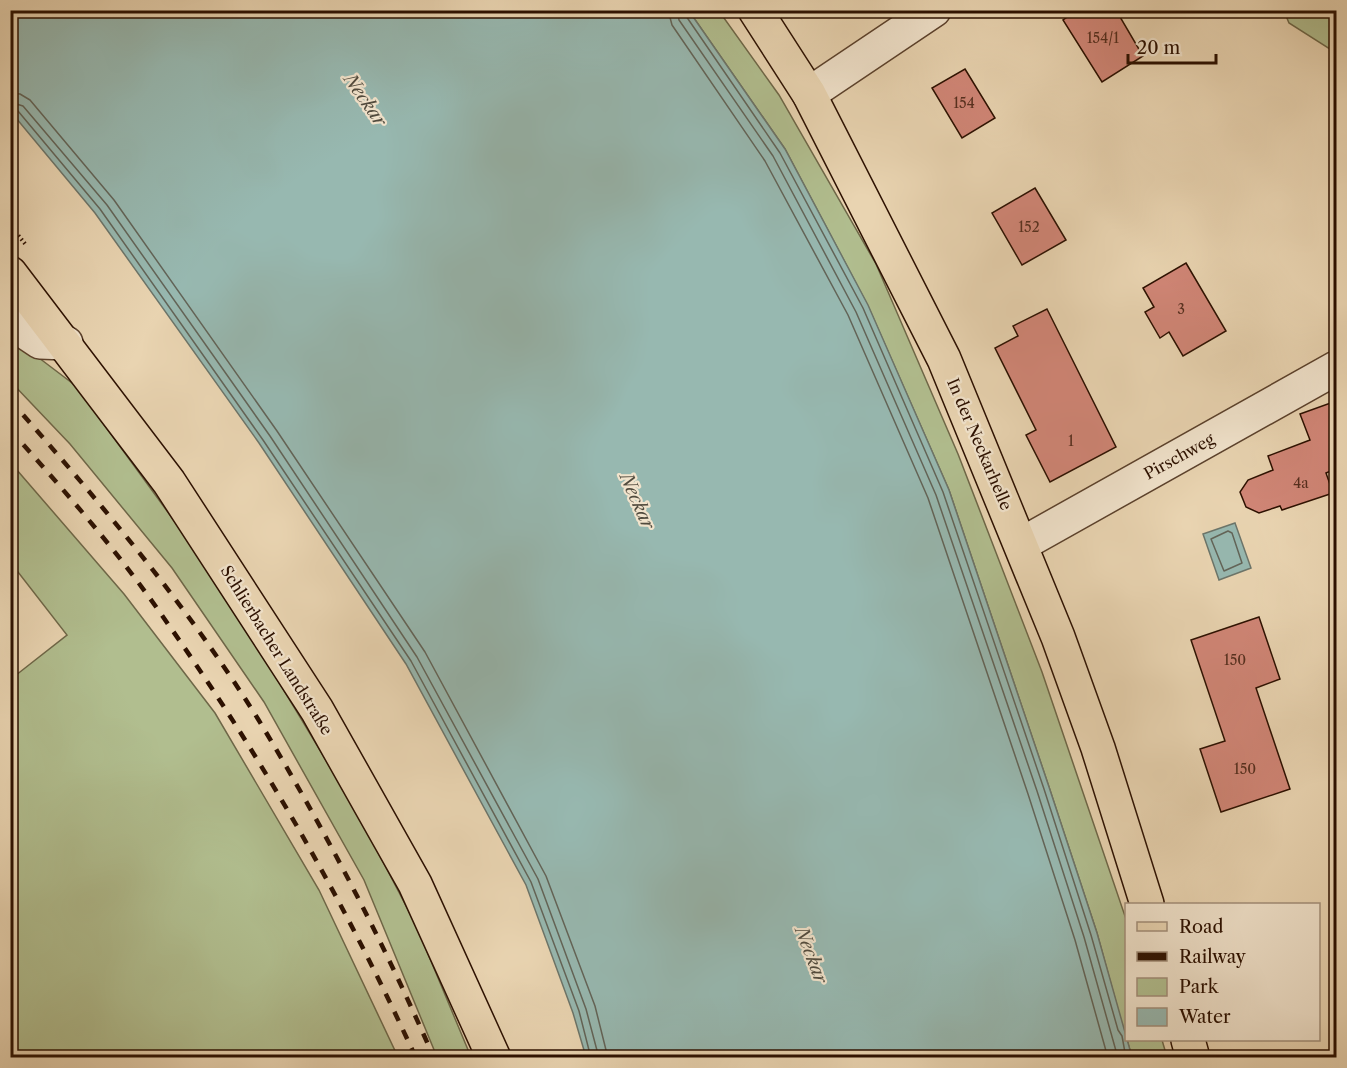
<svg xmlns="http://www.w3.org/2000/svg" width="1347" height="1068" viewBox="0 0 1347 1068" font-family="'Libre Caslon Text',serif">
<rect width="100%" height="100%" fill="#e9d4b1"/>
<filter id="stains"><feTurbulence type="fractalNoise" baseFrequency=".00333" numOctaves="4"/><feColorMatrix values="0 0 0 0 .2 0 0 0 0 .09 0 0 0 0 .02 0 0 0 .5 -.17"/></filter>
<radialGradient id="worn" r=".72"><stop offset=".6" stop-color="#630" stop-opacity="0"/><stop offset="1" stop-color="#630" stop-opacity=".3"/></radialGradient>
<g fill="#b1be8f" stroke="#6e6748" stroke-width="1.5">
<path d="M689,11h30l60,84 97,169 82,190 84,218 84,247v120l-29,-106 -48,-146 -100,-297 -81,-184 -83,-157z"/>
<path d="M1284,11h52v42l-47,-30z"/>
<path d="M10,336l66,50 142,195 138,229 60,115 55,132h-34l-73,-177 -100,-178 -92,-134 -102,-124 -59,-62z"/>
<path d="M10,462l114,132 91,119 104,177 79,167h-387v-378l56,-44 -56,-72z"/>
<path d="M1127,1040h35l5,17h-35z"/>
</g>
<g fill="#97b8b0" stroke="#6c756a" stroke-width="1.5">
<path d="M10,11h679l96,138 83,156 81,185 100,297 48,146 35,124h-546l-13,-44 -47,-128 -120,-221 -147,-221 -164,-230 -84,-101z"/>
<path d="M1235,523l16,45 -32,12 -16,-46z"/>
</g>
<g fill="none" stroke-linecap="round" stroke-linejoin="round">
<g stroke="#626458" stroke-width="1.5">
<path d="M668,10l4,15 93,136 83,154 80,183 100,296 47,146 33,118"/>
<path d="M677,10l2,10 94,136 83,156 80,183 101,296 47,146 34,121"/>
<path d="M684,10l2,6 94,137 83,155 80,184 101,297 47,146 27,95 4,6 4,22"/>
<path d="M10,93l10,1 10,6 84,100 163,231 148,221 121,224 49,130 13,52"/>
<path d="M10,102l13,4 84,99 163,231 147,221 121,222 48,130 13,49"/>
<path d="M10,109l8,2 82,98 163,231 148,221 120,221 48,129 12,47"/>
<path d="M1228,531l4,2 10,30 -18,8 -13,-32z"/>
</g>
</g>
<g fill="#d18677" stroke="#2c1000" stroke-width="1.5">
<path d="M1078,10h38l27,46 -41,26 -39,-62z"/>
<path d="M965,69l30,49 -33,20 -30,-50z"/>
<path d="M1035,188l31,52 -44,25 -30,-52z"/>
<path d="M1186,263l40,68 -43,25 -14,-24 -9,6 -15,-26 9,-5 -11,-19z"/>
<path d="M1047,309l69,138 -66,35 -24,-47 10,-5 -41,-82 23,-12 -5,-10z"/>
<path d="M1336,401v68l-10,4 7,20 -51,17 -2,-4 -21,7 -13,-6 -6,-15 8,-12 25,-10 -5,-14 42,-16 -10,-26z"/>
<path d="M1259,617l21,62 -24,9 34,101 -69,23 -21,-63 25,-8 -34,-101z"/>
</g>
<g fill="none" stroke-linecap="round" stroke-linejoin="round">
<g stroke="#5b412c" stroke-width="36">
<g id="minor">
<path d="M809,94l125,-84"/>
<path d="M10,322l30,20 26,1"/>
<path d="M1022,544l314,-176"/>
</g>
</g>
<g stroke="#2c1000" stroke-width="36">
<g id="major">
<path d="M755,10l54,84 135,265 114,278 40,111 49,156"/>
<path d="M10,273l159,209 148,228 98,174 79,174"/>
<path d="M1188,1040l5,18"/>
</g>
</g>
<path stroke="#2c1000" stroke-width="4" stroke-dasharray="1.5 3" stroke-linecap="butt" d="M10,225l16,20"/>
<use href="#minor" stroke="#f1e3cc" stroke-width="33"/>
<use href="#major" stroke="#e9d4b1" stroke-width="33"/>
<g stroke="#2c1000" stroke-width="4.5" stroke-dasharray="10 10" stroke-linecap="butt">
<path d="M10,400c89,101 177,205 248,319 66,109 125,222 176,339"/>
<path d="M10,430c56,62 111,125 158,194 97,138 178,281 248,434"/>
</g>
</g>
<g text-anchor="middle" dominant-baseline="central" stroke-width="4.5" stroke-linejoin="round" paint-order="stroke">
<g font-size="14" fill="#552e1e">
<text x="1103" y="38">154/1</text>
<text x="964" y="103">154</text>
<text x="1029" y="227">152</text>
<text x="1181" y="309">3</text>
<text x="1071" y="441">1</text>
<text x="1301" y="483">4a</text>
<text x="1235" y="660">150</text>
<text x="1245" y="769">150</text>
</g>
<g font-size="16" fill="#2c1000" stroke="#f1e3cc">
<text transform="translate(980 444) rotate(67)">In der Neckarhelle</text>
<text transform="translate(1179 456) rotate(-29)">Pirschweg</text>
<text transform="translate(277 650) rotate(58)">Schlierbacher Landstraße</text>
</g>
<g font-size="18" font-style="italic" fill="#514b3e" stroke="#f1e3cc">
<text transform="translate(365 100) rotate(55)">Neckar</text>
<text transform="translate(637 501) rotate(66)">Neckar</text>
<text transform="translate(811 955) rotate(69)">Neckar</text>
</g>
</g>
<rect width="1347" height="1068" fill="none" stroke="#e9d4b1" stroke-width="36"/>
<rect x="12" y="12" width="1323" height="1044" fill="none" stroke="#2c1000" stroke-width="3"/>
<rect x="18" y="18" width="1311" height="1032" fill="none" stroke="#2c1000" stroke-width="1.5"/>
<rect x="1125" y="903" width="195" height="138" fill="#f1e3cc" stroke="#a28f7a" stroke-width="1.5"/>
<rect x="1137" y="922" width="30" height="9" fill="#e9d4b1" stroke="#a28f7a" stroke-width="1.5"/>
<text x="1179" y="933" font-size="18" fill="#2c1000">Road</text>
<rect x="1137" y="952" width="30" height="9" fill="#2c1000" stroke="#a28f7a" stroke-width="1.5"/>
<text x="1179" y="963" font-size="18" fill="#2c1000">Railway</text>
<rect x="1137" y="978" width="30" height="18" fill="#b1be8f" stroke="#a28f7a" stroke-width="1.5"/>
<text x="1179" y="993" font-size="18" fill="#2c1000">Park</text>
<rect x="1137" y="1008" width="30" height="18" fill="#97b8b0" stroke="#a28f7a" stroke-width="1.5"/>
<text x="1179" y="1023" font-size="18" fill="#2c1000">Water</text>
<path d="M1128 54v9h88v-9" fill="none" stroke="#2c1000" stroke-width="3"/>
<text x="1137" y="54" font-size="18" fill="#2c1000" stroke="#f1e3cc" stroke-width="4.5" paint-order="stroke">20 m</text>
<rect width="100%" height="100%" filter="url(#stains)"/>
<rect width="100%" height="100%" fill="url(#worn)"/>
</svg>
